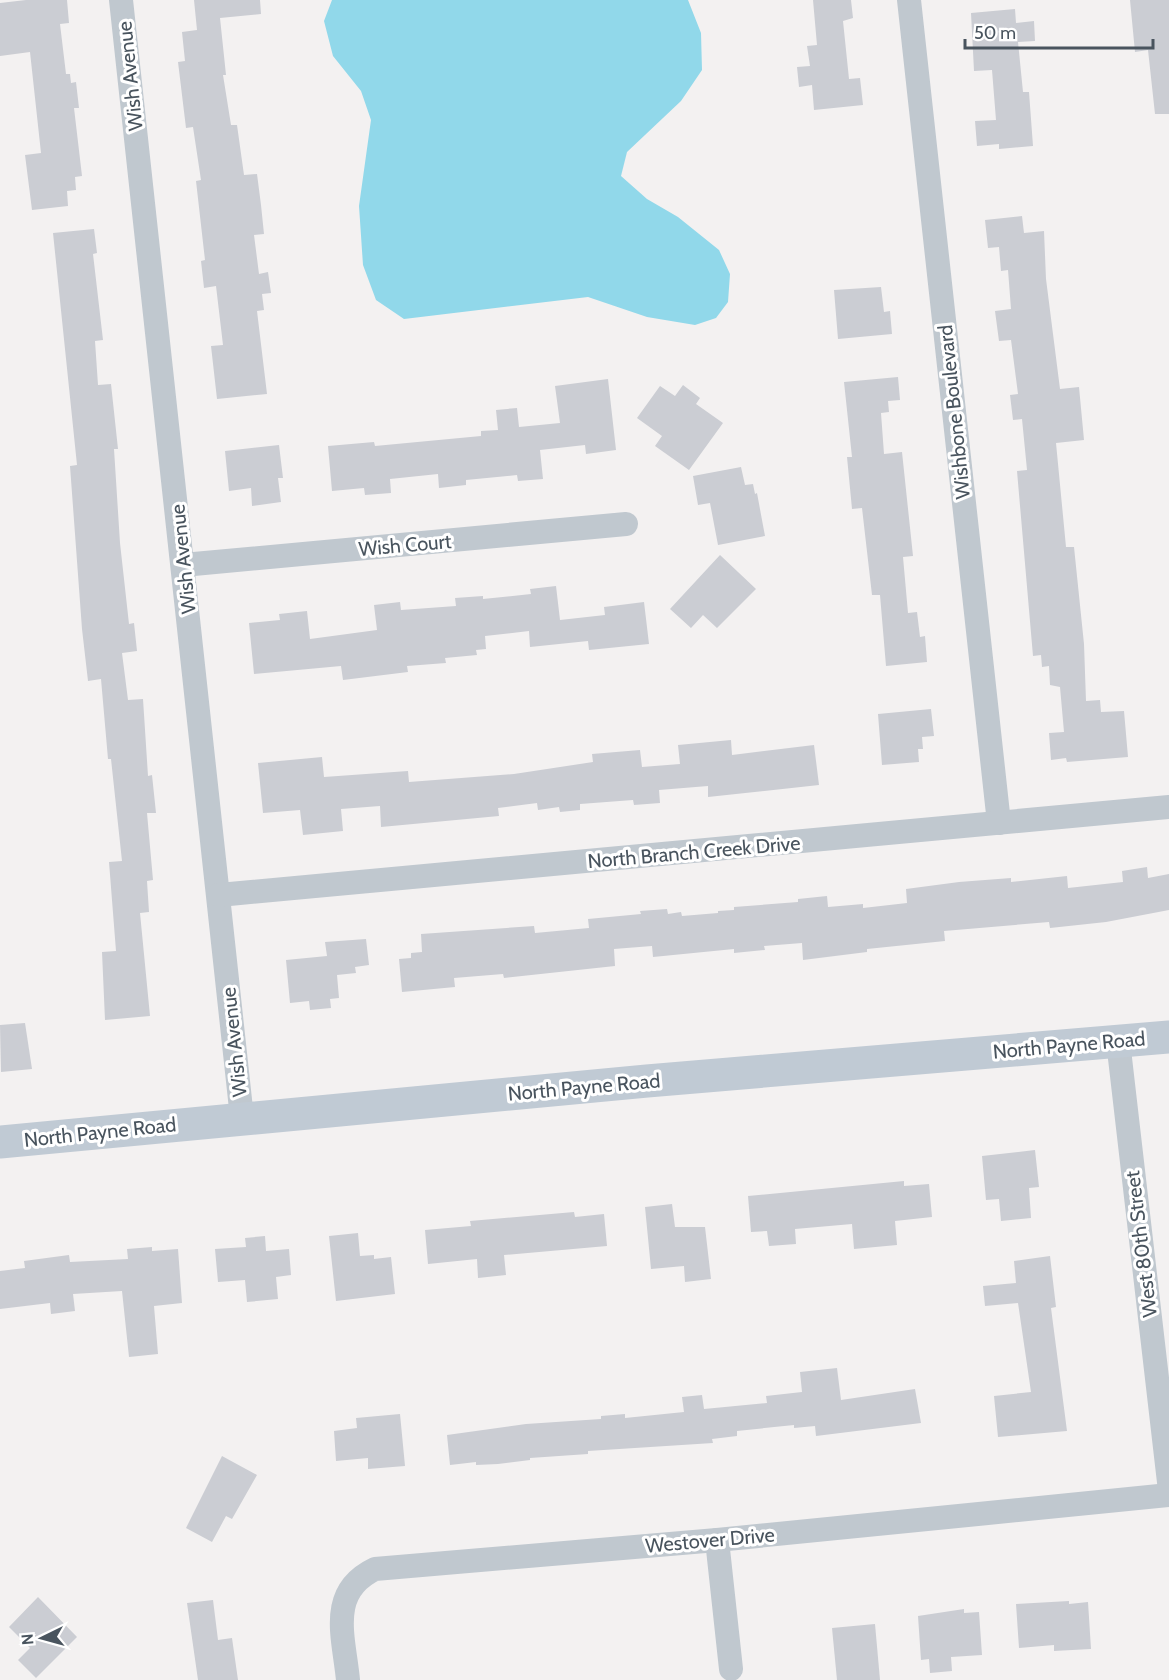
<svg xmlns="http://www.w3.org/2000/svg" width="1169" height="1680" viewBox="0 0 1169 1680" font-family="Cabin,sans-serif">
<rect width="100%" height="100%" fill="#f3f1f1"/>
<path fill="#91d8ea" d="M332,0h356l13,33 1,37 -21,31 -54,51 -6,24 26,23 31,18 41,33 11,24 -2,28 -12,16 -21,7 -48,-8 -59,-20 -184,22 -28,-19 -13,-35 -4,-59 12,-86 -10,-29 -28,-35 -9,-35z"/>
<g fill="#cbcdd3">
<path d="M26,0h41l2,23 -9,1 6,50h4l1,9 5,-1 3,26h-5l8,68 -7,1 1,13 -9,1 1,15 -36,4 -7,-55 16,-2 -11,-101 -30,4v-53z"/>
<path d="M194,0h66l1,14 -41,4 6,57h-3l8,50h6l7,50 13,-1 4,31 3,29 -10,1 5,39 9,-2 3,21 -9,1 2,16 -7,1 10,83 -50,5 -6,-53 12,-1 -7,-59 -12,2 -3,-27 4,-1 -9,-79 5,-1 -8,-53 -7,1 -8,-66 7,-1 -3,-29 15,-2z"/>
<path d="M813,0h38l2,18 -10,3 6,58 11,-1 3,27 -49,5 -2,-25 -13,2 -2,-20 13,-1 -3,-20 10,-1z"/>
<path d="M1130,0h39v114h-14l-7,-64 -13,2z"/>
<path d="M1015,9l1,14 18,-2 1,20 -17,1 5,50h6l4,54 -34,3v-5l-22,2 -2,-25 21,-1 -4,-50 -18,1 -3,-58z"/>
<path d="M1022,216l2,17 20,-2 2,48 14,110 19,-2 5,53 -28,3 10,104h8l10,97 2,57 14,-1 1,12 23,-1 4,46 -61,5 -1,-4 -15,2 -2,-27 15,-1 -4,-45 -10,-2 -1,-19 -7,1 -1,-12 -8,1 -16,-185 10,-1 -5,-51 -9,1 -3,-25 8,-1 -7,-54 -12,1 -4,-30 16,-2 -3,-39 -7,1 -2,-24 -11,1 -3,-28z"/>
<path d="M94,229l3,24 -4,1 10,86 -8,1 3,44 13,-1 7,65h-4l6,94 9,81 5,-1 3,28 -15,2 6,47 15,-1 5,77 4,-1 4,38h-9l6,67 -6,1 2,31 -9,1 10,103 -45,4 -3,-68 14,-1 -7,-89 13,-1 -11,-102h-3l-7,-80 -13,2 -6,-52 -12,-163 7,-1 -24,-232z"/>
<path d="M881,287l3,25 6,-1 2,23 -54,5 -4,-49z"/>
<path d="M898,377l2,23 -12,1 1,11 -8,1 3,41 18,-2 11,104 -10,1 5,56 9,-1 3,25 5,-1 2,26 -41,4 -6,-71h-8l-10,-87 -10,1 -5,-52h5l-8,-75z"/>
<path d="M608,379l8,71 -30,4 -1,-9 -45,5 3,29 -25,2 -1,-6 -51,5v5l-27,3 -1,-14 -48,5 1,14 -26,2 -1,-7 -32,3 -4,-45 46,-4 1,4 106,-10v-5l17,-1 -2,-20 21,-2 2,19 41,-4 -5,-37z"/>
<path d="M683,385l17,13 -4,6 27,19 -34,47 -34,-24 7,-10 -25,-18 23,-32 15,10z"/>
<path d="M279,445l4,33h-5l3,24 -29,4 -1,-18 -22,3 -4,-40z"/>
<path d="M741,467l4,18 8,-1 2,10 2,-1 8,43 -47,9 -8,-42 -12,2 -5,-29z"/>
<path d="M720,555l36,34 -39,39 -14,-13 -12,13 -21,-19z"/>
<path d="M556,586l4,34 45,-5 -1,-8 40,-5 5,42 -60,6 -1,-9 -58,6 -1,-16 -44,5 1,13 -10,1 1,5 -32,3 1,5 -39,3 1,6 -65,8 -2,-14 -87,8 -5,-51 31,-3 -1,-6 28,-3 3,28 67,-9 -3,-25 26,-3 1,8 55,-4 -1,-8 28,-2v3l48,-5 -1,-5z"/>
<path d="M931,709l3,27 -12,1 1,12h-5l1,13 -37,3 -4,-51z"/>
<path d="M731,740l1,15 82,-10 5,40 -111,12v-11l-49,4 1,13 -26,2 -1,-5 -53,4v6l-20,2 -1,-5 -21,3 -1,-7 -39,5 1,8 -118,11 -1,-21 -39,3 2,22 -40,4 -3,-25 -37,3 -5,-50 64,-6 2,20 84,-6 1,11 105,-8 79,-12 -1,-8 48,-4 2,17 38,-3 -2,-19z"/>
<path d="M1147,867l1,11 21,-4v36l-63,12 -56,6 -1,-6 -105,9 1,10 -78,8v3l-64,8 -1,-17 -38,3 1,4 -31,3v-4l-81,8 -1,-11 -38,3 1,17 -111,12 -1,-4 -49,4 1,9 -53,5 -3,-33 12,-1v-5l11,-1 -1,-18 113,-8 1,7 54,-5 -1,-9 53,-5 -1,-3 27,-2 1,5 13,-2 1,4 36,-3v-2l16,-1v-3l64,-5v-3l29,-3 1,11 35,-3v4l44,-5 -1,-14 53,-7 52,-4v4l56,-6 1,12 55,-6 -1,-11z"/>
<path d="M366,939l3,26 -14,2 1,6 -19,2 2,23 -9,1 1,9 -21,2 -1,-9 -19,2 -4,-43 41,-4 -2,-14z"/>
<path d="M25,1023l7,46 -31,3 -1,-47z"/>
<path d="M1035,1150l4,37 -10,1 2,30 -30,3 -2,-22 -13,1 -4,-44z"/>
<path d="M904,1181v5l25,-2 3,33 -37,4 2,24 -43,4 -2,-25 -57,5 1,15 -27,2 -2,-15 -16,1 -3,-36z"/>
<path d="M672,1204l3,23h30l6,52 -26,3 -1,-16 -33,3 -6,-62z"/>
<path d="M574,1212l1,5 29,-3 3,32 -103,9 2,20 -28,3 -1,-19 -49,5 -3,-34 46,-4 -1,-5z"/>
<path d="M358,1233l2,23 14,-1v4l17,-2 4,37 -59,7 -7,-65z"/>
<path d="M265,1236l1,15 23,-2 2,26 -15,2 2,22 -31,3 -2,-22 -27,2 -3,-33 31,-2 -1,-9z"/>
<path d="M152,1247v4l26,-2 4,54 -28,3 4,48 -29,3 -7,-66 -49,3 2,17 -24,3 -1,-11 -50,6v-38l25,-3 -1,-7 45,-6 1,7 58,-3 -1,-10z"/>
<path d="M1050,1256l6,51 -5,1 16,123 -69,6 -4,-41 37,-4 -13,-89 -33,3 -2,-20 33,-3 -2,-22z"/>
<path d="M837,1368l4,32 74,-11 6,34 -105,13 -1,-10 -21,2v-3l-57,6v5l-25,3 1,4 -125,8v3l-58,4v2l-32,4 -22,1v-3l-26,3 -3,-30 79,-11 75,-5v-3l24,-2v4l59,-6 -2,-15 20,-2 2,14 63,-6 -1,-7 36,-4 -2,-20z"/>
<path d="M400,1414l5,52 -37,3v-11l-32,3 -2,-30 23,-3 -1,-10z"/>
<path d="M222,1456l35,19 -25,44 -6,-3 -14,26 -26,-14z"/>
<path d="M38,1597l39,40 -41,41 -18,-18 12,-12 -21,-21z"/>
<path d="M213,1600l5,40 14,-2 6,42h-40l-11,-77z"/>
<path d="M1069,1601v3l19,-2 3,47 -37,2v-6l-35,3 -3,-44z"/>
<path d="M964,1609v4l15,-1 3,43 -31,2 1,14 -22,2 -1,-14 -8,1 -3,-44z"/>
<path d="M875,1624l5,56h-43l-5,-52z"/>
</g>
<g fill="none" stroke-linecap="round" stroke-linejoin="round">
<g stroke="#c0c8cf" stroke-width="24">
<path d="M121,0l121,1118"/>
<path d="M909,0l90,823"/>
<path d="M183,565l443,-41"/>
<path d="M219,895l950,-88"/>
<path d="M1118,1041l51,441"/>
<path d="M717,1540l14,129"/>
<path d="M348,1680c-4,-43 -21,-88 27,-111l342,-29 452,-45"/>
</g>
<path stroke="#c0cad4" stroke-width="33" d="M0,1142l647,-61 522,-44"/>
</g>
<g text-anchor="middle" dominant-baseline="central" stroke-width="6" stroke-linejoin="round" paint-order="stroke">
<g font-size="20" fill="#49545e" stroke="#fff">
<text transform="translate(130 76) rotate(-96)">Wish Avenue</text>
<text transform="translate(954 412) rotate(-96)">Wishbone Boulevard</text>
<text transform="translate(405 545) rotate(-5)">Wish Court</text>
<text transform="translate(183 559) rotate(-96)">Wish Avenue</text>
<text transform="translate(694 852) rotate(-5)">North Branch Creek Drive</text>
<text transform="translate(234 1042) rotate(-96)">Wish Avenue</text>
<text transform="translate(1069 1045) rotate(-5)">North Payne Road</text>
<text transform="translate(584 1087) rotate(-5)">North Payne Road</text>
<text transform="translate(100 1132) rotate(-6)">North Payne Road</text>
<text transform="translate(1141 1244) rotate(-97)">West 80th Street</text>
<text transform="translate(710 1540) rotate(-5)">Westover Drive</text>
</g>
</g>
<g transform="translate(42 1638) rotate(265)" stroke="#ffffff" stroke-width="4.5" paint-order="stroke">
<path d="M0-4.5L10 22L0 15L-10 22Z" fill="#49545e"/>
<text y="-9" font-size="16" font-weight="bold" text-anchor="middle" fill="#49545e">N</text>
</g>
<path d="M965 39v9h188v-9" fill="none" stroke="#49545e" stroke-width="3"/>
<text x="974" y="39" font-size="18" fill="#49545e" stroke="#ffffff" stroke-width="4.5" paint-order="stroke">50 m</text>
</svg>
